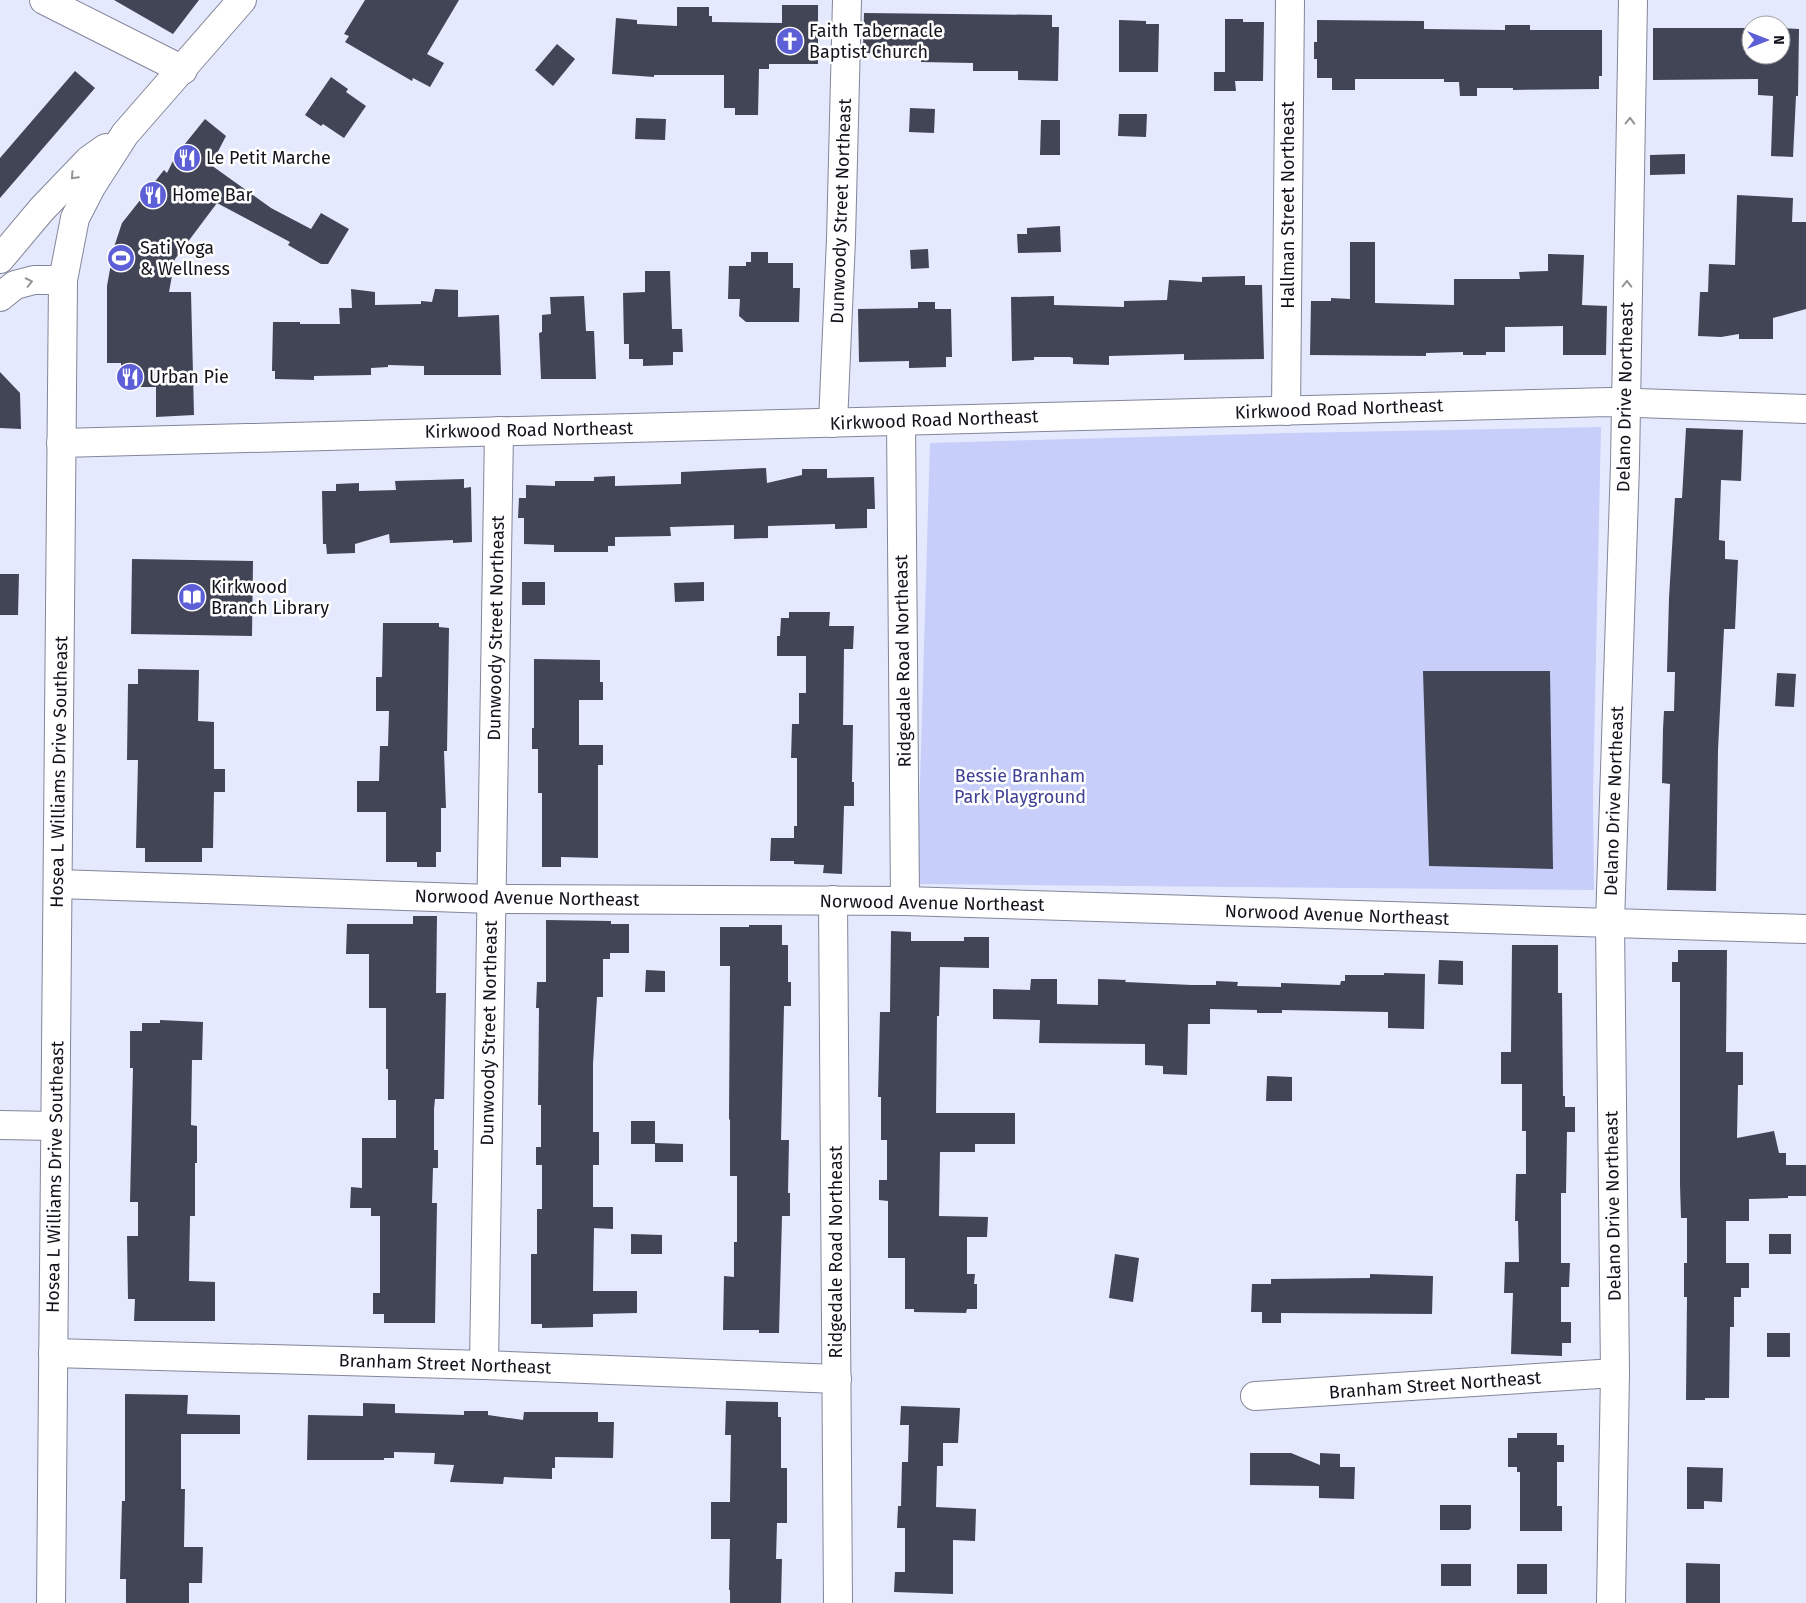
<svg xmlns="http://www.w3.org/2000/svg" width="1806" height="1603" viewBox="0 0 1806 1603" font-family="'Fira Sans',sans-serif">
<rect width="100%" height="100%" fill="#e5e9fe"/>
<path fill="#c7cefa" d="M1601,427l-8,368 1,95 -677,-6 13,-441 359,-10z"/>
<g fill="#424556">
<path d="M114,0h85l-26,34z"/>
<path d="M365,0h94l-32,54 17,9 -14,24 -17,-9 -1,3 -67,-39 4,-6 -5,-2z"/>
<path d="M782,5h36v59h-49v5h-10l-1,46h-23v-7h-11v-33h-70v2l-42,-3 4,-56 21,2v4l40,2v-19h32v9h3v6l70,1z"/>
<path d="M864,13l188,2v12h7l-1,54 -40,-1v-9h-45v-8l-52,-1v-8l-58,-1z"/>
<path d="M1225,19h18v3h21l-1,59h-28l1,10h-22v-19h11z"/>
<path d="M1119,20l27,1v3h13l-1,48h-39z"/>
<path d="M1317,20l107,1v8l81,1v-5h25v5h72v46h-3v13l-86,1v-2h-36v8h-17l-1,-14h-15v-3h-89v11h-23v-12h-15v-19h-3v-17h3z"/>
<path d="M1653,28h92l1,27h35v-27l18,1 -1,67h-2l-3,61 -22,-1 2,-60 -15,-1v-16l-105,1z"/>
<path d="M557,44l18,15 -22,27 -18,-16z"/>
<path d="M75,71l20,17 -95,110v-40z"/>
<path d="M331,77l17,12 -2,3 20,14 -22,32 -21,-14 -2,2 -16,-11z"/>
<path d="M910,108l25,1 -1,24 -25,-1z"/>
<path d="M1119,114h28l-1,23 -28,-1z"/>
<path d="M636,118l30,1 -1,21 -30,-1z"/>
<path d="M205,119l21,17 -15,29 60,43 40,21 10,-16 28,16 -21,35h-7l-33,-19 2,-3 -73,-39 -42,56 -6,33h22l3,123 -38,2v-30h-26l-9,-7v-17h-14v-77l7,-39 8,-24 42,-53 3,3 9,-18z"/>
<path d="M1041,120h19v35h-20z"/>
<path d="M1685,154v20l-35,1v-20z"/>
<path d="M1737,195l56,3 -1,24h14v87l-33,9v21h-34v-5l-18,3 -23,-1 2,-44h8l1,-28 26,1z"/>
<path d="M1060,226l1,26 -43,1 -1,-19h10v-6z"/>
<path d="M1350,242h25v61l79,2v-26h66l-1,-7 29,-1v-17l36,1 -2,50 25,1 -1,49h-43v-29l-58,1v25h-19v3h-23v-3l-37,1v3l-116,-1 1,-54h20v-3l19,1z"/>
<path d="M928,249l1,19 -18,1 -1,-19z"/>
<path d="M751,252h17v11h25v25h7l-1,34h-53l-7,-6 1,-17h-12l1,-33h17v-4h5z"/>
<path d="M645,271h25l2,58h10l1,23h-10v13l-30,1v-7h-14v-15h-5l-1,-51 22,-1z"/>
<path d="M1245,276v9h17l2,74 -80,1v-6l-75,2v9l-36,-1v-6l-3,-1h-36v3l-22,1 -1,-64 43,-1v9l70,2v-6l43,-1 2,-20 33,2v-5z"/>
<path d="M351,289l24,3v13l46,-1v-3l11,1 3,-13 23,1v27l41,-2 2,60h-77v-9l-36,-1v2l-17,1v7l-57,1v4l-39,-1v-8h-3l1,-49h27v2h40l-1,-16h13z"/>
<path d="M584,296l2,35h8l2,48h-55l-2,-46 3,-1v-17l9,-1 -1,-17z"/>
<path d="M918,302h17v7h16l1,48h-6v10l-37,1v-7l-50,1 -1,-53 60,-1z"/>
<path d="M0,372l20,21 1,36 -21,-1z"/>
<path d="M1686,428l57,2 -2,51 -20,-1 -2,60 6,1v18l13,1 -3,69h-11l-6,121 -2,141 -49,-1 3,-106 -8,-1 1,-54 1,-18h10l1,-39h-8l2,-74 6,-100h7z"/>
<path d="M766,468l1,15 35,-8v-6h25v9l47,-1 1,32h-8v19l-32,1v-5l-67,2v12l-34,1v-14l-64,2 1,9 -56,1v9h-7v6h-54v-7l-30,-1v-26h-6l1,-20h7v-13l29,1v-5h39v-4l21,-1v10l66,-2v-12z"/>
<path d="M464,479v9l7,-1 1,55 -19,1v-3l-63,3 -1,-9 -34,10v9l-28,1 -1,-10h-3l-1,-53h14v-7l23,-1v8l37,-1 -1,-9z"/>
<path d="M132,559l121,2 -1,75 -121,-2z"/>
<path d="M0,574h19l-1,41h-18z"/>
<rect x="522" y="582" width="23" height="23"/>
<path d="M704,582v19l-29,1 -1,-19z"/>
<path d="M789,612h41l-1,14h25l-1,23h-9l-1,76h10l-1,57h2v24h-10l-2,68 -19,-1 1,-8 -30,-1v-3h-24l1,-23h23v-12h3v-68h-6l1,-34h7v-31h7v-37h-29v-20h3l1,-18h8z"/>
<path d="M383,623h56v4l10,1 -2,123h-3l2,57h-5v44h-5v15h-19v-5h-31v-50h-29v-31h22l1,-35h8l1,-35h-13v-34h6z"/>
<path d="M534,659l66,1v22h3v18h-24v45h24v20h-5v93l-37,-1v10h-19v-74h-4v-44h-6v-21h2z"/>
<path d="M138,669l61,1 -1,51 16,1v47h11v23h-11l-1,56h-11v14h-57v-14h-9l2,-88h-11l1,-76h10z"/>
<path d="M1423,671h127l3,198 -124,-3z"/>
<path d="M1777,673l19,1 -2,33 -19,-1z"/>
<path d="M413,916h24l-1,77h10l-2,106h-9l-1,10v41h4v18h-5l-1,35h5l-2,120h-51v-9h-11v-21h7v-77h-9v-8h-21l1,-21 11,1v-50h34v-38h-8v-31h-2v-61h-17v-54h-23l1,-30h66z"/>
<path d="M546,920l65,1v3h18v29h-19v6h-7v38h-6l-4,67v68h6v33h-6v42h20v22l-19,-1 -1,63h44v22l-44,1v13l-51,1v-4h-11v-70h6v-45h5v-44h-6v-18h5v-42h-3l1,-97h-3l1,-26h9z"/>
<path d="M749,925h33v20h6v37h3v24h-7l-3,134h8l-1,53h2v23h-8l-3,117h-20v-3h-36l1,-54 10,1v-35h3v-66h-7v-56l-1,-1 1,-153h-10v-39h29z"/>
<path d="M891,931l20,1v9h53v-4h25v31l-49,-1 -1,49h-2l-1,97h79v31h-40v8h-35l-1,64 49,1 -1,20h-20v37h8l-1,10h3v25h-10l-1,4 -52,-1v-3h-9v-51h-17v-57l-9,-1v-20h8v-40h-6v-43h-3l2,-85h10z"/>
<path d="M1512,945h46v48h4l1,103h2v11h10v25h-8l-1,61h-5v70h9l-1,24h-8v35h10v21h-9v13l-51,-2 2,-61h-9l1,-31h14l-1,-41h-3l1,-47h10v-43h-4v-47h-21v-32h10z"/>
<path d="M1678,950h49l-1,102h17v33h-5l-1,53 37,-7 5,22h7v12h20v31h-18v2l-39,1v22h-23v42h23v25h-8v9h-7v30h-4l-1,71h-24v2h-19l1,-103h-3v-34h3v-45h-6l-1,-33v-203h-8v-20h6z"/>
<path d="M1439,960l24,1v24l-25,-1z"/>
<path d="M646,970l19,1v21h-20z"/>
<path d="M1384,973l41,1 -1,55 -36,-1v-16l-106,-2v3h-25v-3l-47,-1v15h-22l-1,51 -24,-1v-8l-18,-1v-21l-106,-1 1,-23 -47,-1v-30l37,1 1,-11h26v25l41,1v-26l28,1 -1,2 67,3h24v-4l22,1 -1,4 44,1v-4l59,2 1,-4h4v-6h39z"/>
<path d="M160,1020l43,2 -1,38h-10l-1,65 6,1v37h-2v53h-5l-1,65 26,1v39h-81l1,-22h-7l-1,-63h11v-34h-8l3,-134h-3v-37h12v-8h18z"/>
<path d="M1267,1076l25,1v24h-26z"/>
<rect x="631" y="1121" width="24" height="23"/>
<path d="M655,1143l28,1v18h-28z"/>
<path d="M631,1234l31,1v19h-31z"/>
<rect x="1769" y="1234" width="22" height="20"/>
<path d="M1115,1254l24,4 -6,44 -24,-4z"/>
<path d="M1370,1274l63,2 -1,38 -151,-1v10h-19v-11h-11l1,-28h19v-5l99,-1z"/>
<rect x="1767" y="1333" width="23" height="24"/>
<path d="M125,1394l63,1 -1,19 53,1v19h-59v55h4l-1,58h19l-1,36h-13v20h-63v-24h-6l2,-78h3z"/>
<path d="M726,1401l52,1v15h3v51h6v55h-10l-1,36h6l-1,44h-51v-13h-1l1,-51h-19v-37h19l1,-67h-6z"/>
<path d="M363,1403l32,1v9l69,2v-4h24v4l35,5 1,-8h74v10h16l-1,36 -58,-1v11h-3v11l-48,-2 -1,7 -53,-2 4,-17 -20,-1 1,-11 -41,-1v6h-10v2h-77l1,-45 55,1z"/>
<path d="M901,1406l59,2 -2,35h-15v23h-6l-1,41 40,2 -1,32 -22,-1v54l-59,-2 1,-20h10v-44h-8l1,-22h3l1,-44h6l1,-37h-9z"/>
<path d="M1517,1433h40v12h7v17h-7v44h5v25h-42v-59h-3v-5h-9v-29h9z"/>
<path d="M1250,1453h41l29,12v-12l20,1v13h15l-1,32 -35,-1v-12l-69,-1z"/>
<path d="M1687,1467l36,1 -1,34 -18,-1v8h-17z"/>
<path d="M1440,1505h31v23l-2,2h-29z"/>
<path d="M1686,1563l34,1v39h-34z"/>
<rect x="1441" y="1564" width="30" height="22"/>
<rect x="1517" y="1564" width="30" height="30"/>
</g>
<g fill="none" stroke-linecap="round" stroke-linejoin="round">
<g stroke="#838699" stroke-width="30">
<g id="minor">
<path d="M44,0l139,70"/>
<path d="M0,259l42,-50 47,-49 17,-12"/>
<path d="M0,297l15,-12 19,-5h29"/>
<path d="M1286,411l4,-411"/>
<path d="M901,421l4,480"/>
<path d="M833,423l8,-184 6,-239"/>
<path d="M61,443l1548,-41 197,7"/>
<path d="M58,884l433,15 414,2 901,28"/>
<path d="M833,900l5,703"/>
<path d="M0,1125l55,1"/>
<path d="M53,1353l431,12 353,14"/>
<path d="M484,1365l15,-934"/>
<path d="M1255,1396l360,-23"/>
<path d="M51,1603l12,-1323 12,-62 16,-31 34,-53 117,-134"/>
<path d="M1611,1603l4,-230 -5,-450 15,-459 8,-464"/>
</g>
</g>
<use href="#minor" stroke="#fff" stroke-width="28"/>
</g>
<defs><path id="oneway-chevron" d="M-2-3.5L2.5 0L-2 3.5" fill="none" stroke-width="1.6" stroke-linecap="round" stroke-linejoin="round" transform="scale(1.25)"/></defs>
<g stroke="#959598">
<use href="#oneway-chevron" transform="translate(1630 121) rotate(-89)"/>
<use href="#oneway-chevron" transform="translate(74 176) rotate(133)"/>
<use href="#oneway-chevron" transform="translate(29 282) rotate(-12)"/>
<use href="#oneway-chevron" transform="translate(1627 284) rotate(-89)"/>
</g>
<defs>
<g id="church-disc" transform="scale(1.4375)"><circle r="9.5" fill="#5d5fd7" stroke="#fff"/><path d="M-1.2-6h2.4v3.5h3.3v2.4h-3.3V6h-2.4V-.1h-3.3v-2.4h3.3Z" fill="#fff"/></g>
<g id="restaurant-disc" transform="scale(1.4375)"><circle r="9.5" fill="#5d5fd7" stroke="#fff"/><path d="M-5-6h1v4h1v-4h1v4h1v-4h1v5L-1.5 .5V6h-2V.5L-5-1ZM5-6V6H3V1.5H1.5Q1.5-4 5-6Z" fill="#fff"/></g>
<g id="stadium-disc" transform="scale(1.4375)"><circle r="9.5" fill="#5d5fd7" stroke="#fff"/><path d="M0-5a6.5 5 0 1 0 0 10a6.5 5 0 1 0 0-10ZM-3.5-1.8h7v3.6h-7Z" fill="#fff"/></g>
<g id="library-disc" transform="scale(1.4375)"><circle r="9.5" fill="#5d5fd7" stroke="#fff"/><path d="M-6-4Q-3-5.5-.7-3.5V5Q-3 3-6 4ZM6-4Q3-5.5 .7-3.5V5Q3 3 6 4Z" fill="#fff"/></g>
</defs>
<g fill-rule="evenodd">
<use href="#church-disc" x="790" y="41"/>
<use href="#restaurant-disc" x="187" y="158"/>
<use href="#restaurant-disc" x="153" y="195"/>
<use href="#stadium-disc" x="121" y="258"/>
<use href="#restaurant-disc" x="130" y="377"/>
<use href="#library-disc" x="192" y="597"/>
</g>
<g text-anchor="middle" dominant-baseline="central" stroke-width="5" stroke-linejoin="round" paint-order="stroke">
<g font-size="18" fill="#13141b" stroke="#fff" text-anchor="start">
<text x="809" y="31">Faith Tabernacle<tspan x="809" dy="21">Baptist Church</tspan></text>
<text x="206" y="158">Le Petit Marche</text>
<text x="172" y="195">Home Bar</text>
<text x="140" y="248">Sati Yoga<tspan x="140" dy="21">&amp; Wellness</tspan></text>
<text x="149" y="377">Urban Pie</text>
<text x="211" y="587">Kirkwood<tspan x="211" dy="21">Branch Library</tspan></text>
</g>
<g font-size="18" fill="#13141b" stroke="#fff">
<text transform="translate(1288 205) rotate(-90)">Hallman Street Northeast</text>
<text transform="translate(841 211) rotate(-88)">Dunwoody Street Northeast</text>
<text transform="translate(1625 397) rotate(-89)">Delano Drive Northeast</text>
<text transform="translate(1339 409) rotate(-2)">Kirkwood Road Northeast</text>
<text transform="translate(934 420) rotate(-2)">Kirkwood Road Northeast</text>
<text transform="translate(529 430) rotate(-1)">Kirkwood Road Northeast</text>
<text transform="translate(496 628) rotate(-89)">Dunwoody Street Northeast</text>
<text transform="translate(903 661) rotate(-91)">Ridgedale Road Northeast</text>
<text transform="translate(59 772) rotate(-89)">Hosea L Williams Drive Southeast</text>
<text transform="translate(1614 801) rotate(-88)">Delano Drive Northeast</text>
<text transform="translate(527 898) rotate(1)">Norwood Avenue Northeast</text>
<text transform="translate(932 903) rotate(1)">Norwood Avenue Northeast</text>
<text transform="translate(1337 915) rotate(2)">Norwood Avenue Northeast</text>
<text transform="translate(489 1033) rotate(-89)">Dunwoody Street Northeast</text>
<text transform="translate(55 1177) rotate(-89)">Hosea L Williams Drive Southeast</text>
<text transform="translate(1613 1206) rotate(-91)">Delano Drive Northeast</text>
<text transform="translate(836 1252) rotate(-90)">Ridgedale Road Northeast</text>
<text transform="translate(445 1364) rotate(2)">Branham Street Northeast</text>
<text transform="translate(1435 1385) rotate(-4)">Branham Street Northeast</text>
</g>
<g font-size="18" fill="#3f4194" stroke="#fff">
<text x="1020" y="776">Bessie Branham<tspan x="1020" dy="21">Park Playground</tspan></text>
</g>
</g>
<g transform="translate(1766 40) rotate(90)"><circle r="24" fill="#ffffff" stroke="#a1a1a4"/>
<path d="M0-4L9 19L0 12L-9 19Z" fill="#5d5fd7"/>
<text y="-8" font-size="14" font-weight="bold" text-anchor="middle" fill="#13141b">N</text>
</g>
</svg>
